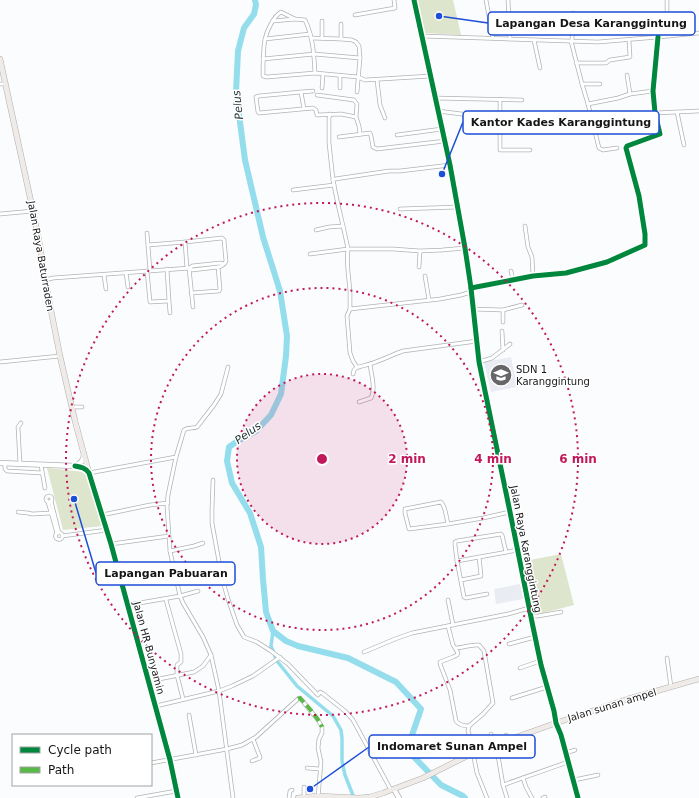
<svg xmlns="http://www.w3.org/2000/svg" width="699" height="798" viewBox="0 0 699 798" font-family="'DejaVu Sans',sans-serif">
<rect width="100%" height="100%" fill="#fbfcfe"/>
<g fill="#eaecf3">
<path d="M511,357l6,30 -26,5 -7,-30z"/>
<path d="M520,584l3,15 -27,5 -2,-15z"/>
</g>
<g fill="#dde5cc">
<path d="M417,0h36l8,35 -37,-2z"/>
<path d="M47,468l38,4 18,54 -40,4z"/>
<path d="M561,554l13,51 -39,10 -10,-54z"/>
</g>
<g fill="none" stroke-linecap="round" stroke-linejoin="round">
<path stroke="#94ddec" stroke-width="3.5" d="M273,631l-2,15 6,15 20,25 36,30 8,14 1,8v23l3,14 9,23"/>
<path stroke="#94ddec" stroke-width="6" d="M255,0l1,5 -2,9 -10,14 -6,23 -2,41 9,68 18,77 17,54 7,45 -1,20 -5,38 -10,21 -15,16 -17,9 -10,7 -2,14 5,22 18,30 11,34 2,32 3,33 7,19 13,10 12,5 50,12 48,24 25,27 -11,32 4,16 27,28 22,11 2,2"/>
<g stroke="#b3b3b5" stroke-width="4.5">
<g id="street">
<path d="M414,0l36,165 15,83 6,40 8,74 31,150 22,110 9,43 13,46 2,12 5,12 17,63"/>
<path d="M486,0l7,38"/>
<path d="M508,0l2,39"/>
<path d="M667,0v26l2,10"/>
<path d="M355,15l40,-7 -1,-8"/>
<path d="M295,19l-14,-7c-7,4 -14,18 -16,27 -2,11 -2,26 -2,37l4,1 48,-4 43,4 7,3 66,-4"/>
<path d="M273,21l22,-2 10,1c8,16 9,35 10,53"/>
<path d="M422,36l176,6 60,-5 41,-4"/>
<path d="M311,38l30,1 11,1 4,2 3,4 1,12 -3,34"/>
<path d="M322,38v-17"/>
<path d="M265,39l45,-5"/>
<path d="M341,39v-15"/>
<path d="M534,40l6,28"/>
<path d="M571,41l11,43 6,20 11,44 4,2 14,-2"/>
<path d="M572,41l1,-28"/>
<path d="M263,59l51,-5 46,4"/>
<path d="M576,63h30l4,-3 20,-3 -1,-17"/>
<path d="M627,75l3,19"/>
<path d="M377,80l3,25 5,13"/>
<path d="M0,84h6"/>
<path d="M582,84h18"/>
<path d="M322,88l1,-14"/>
<path d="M340,88v-13"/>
<path d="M301,92l12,-1"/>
<path d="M317,95l37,5 3,4 -1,13"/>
<path d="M435,98l87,2"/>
<path d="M500,99v51h30"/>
<path d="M588,104l30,-6 12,-4 23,-3"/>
<path d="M304,109l-3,-17 -42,4 -3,1 2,15 1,1 54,-5 3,2 1,5 24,-1 15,3 3,9 1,8"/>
<path d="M438,111l47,6"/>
<path d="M677,112l7,33"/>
<path d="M655,113l44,-2"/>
<path d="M330,114l-1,4v25l4,37"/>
<path d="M397,135l45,-6"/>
<path d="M339,137l31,-4 1,3 2,11 4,2 68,-8"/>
<path d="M450,165l-50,6h-11l-54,8 -2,1 1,5c4,22 10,43 14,64h45l27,2 22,-1 23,-2"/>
<path d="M293,190l41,-5"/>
<path d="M400,209l58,-2"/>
<path d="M0,214l33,-3"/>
<path d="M525,226l3,21 4,10 1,19"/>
<path d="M316,230l13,-3 14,-1"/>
<path d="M147,233l3,38"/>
<path d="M148,245l37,-3"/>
<path d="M310,254l38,-5c-2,15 1,28 2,43 0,6 0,11 0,17l90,-10 21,-4 10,-3"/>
<path d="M419,267l1,-16"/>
<path d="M187,268l-2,-26 37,-4 2,2 2,21c-1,3 -5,6 -8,6l-26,3 -2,-2"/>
<path d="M189,268l4,39"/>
<path d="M147,271l3,31 19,-1 -2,-32"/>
<path d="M511,271l2,9"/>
<path d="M126,273l2,14"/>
<path d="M104,275l2,14"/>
<path d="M425,276l4,24"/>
<path d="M45,280l8,-2 137,-10 2,-2 28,-3 3,1"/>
<path d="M471,288l62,-12 33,-3 41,-11 38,-17v-11l-6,-38 -13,-48 1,-2 33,-12 -5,-21 -2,-22 5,-54"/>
<path d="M191,293l28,-2 1,-2 -2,-22"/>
<path d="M169,301l1,12"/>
<path d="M350,309l-3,7 3,37 3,8 4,6"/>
<path d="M473,309l30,1 19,-5"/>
<path d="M503,310v12"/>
<path d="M502,331l1,19"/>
<path d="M0,362l60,-6"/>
<path d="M479,362l13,-4 18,-14"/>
<path d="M353,374l1,-4c3,-4 7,-3 12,-5 13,-3 25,-10 37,-14l74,-10"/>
<path d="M359,402l12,-4c5,-10 0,-24 -1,-34"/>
<path d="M72,407h10"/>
<path d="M5,464v5l2,2 35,2"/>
<path d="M20,464l-2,-37 3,-4"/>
<path d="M41,465l4,23"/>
<path d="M89,473l87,-16"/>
<path d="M213,480l-1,29v14l10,55 6,21 9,26 7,12 13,5 14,9 17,13 29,30 1,1 2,-3 2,1 23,18 8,9 38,70"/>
<circle cx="49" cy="499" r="3"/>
<path d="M51,501l8,32"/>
<path d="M48,502l9,31"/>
<path d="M18,512l10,1 4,1 19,-1"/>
<path d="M102,515l48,-10 18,-2"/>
<path d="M448,524l-39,5 -4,-16v-4l36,-7c5,5 5,15 7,22l35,-6 27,-6"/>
<circle cx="59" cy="536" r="3.5"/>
<path d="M62,536l45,-6"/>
<path d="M111,544l58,-8"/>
<path d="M170,551l24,-5 9,-3"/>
<path d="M457,561l-2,-16v-3l2,-1 44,-7 1,1 4,17"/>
<path d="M120,574l53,-8"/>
<path d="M461,580l20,-4 -2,-19"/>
<path d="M198,591l-18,5 3,7 20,34 8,18 8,36 14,107"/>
<path d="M487,594l-21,4 -2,-1 -7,-36 61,-11"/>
<path d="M166,600l15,54v8l-4,3v10l6,24"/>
<path d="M448,600l5,25"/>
<path d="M128,605l52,-9 -10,-45 -3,-45 1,-11 8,-38 8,-27c4,-3 9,-1 13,-3l17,-22 7,-11 7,-27"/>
<path d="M530,616h8l23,-4"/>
<path d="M448,626l5,19 2,3c8,0 15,-4 24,-3l5,6 9,52 -10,11 -14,12 -1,5 7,21"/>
<path d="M509,644l26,-7"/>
<path d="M455,648l3,5 -1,2 -4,2 -13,5v2l10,26 6,31c3,4 8,5 13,5"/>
<path d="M364,652l31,-13 17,-6 96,-19 21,-6"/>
<path d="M667,658l4,29"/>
<path d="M520,668l20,-7"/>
<path d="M149,681l45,-9 9,-6 8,-11"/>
<path d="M512,698l35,-11"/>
<path d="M156,706l63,-15 13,-5 21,-10 27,-19"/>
<path d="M189,715l7,40"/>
<path d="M491,734l4,11"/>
<path d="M506,735l2,5"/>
<path d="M496,744l7,41 4,13"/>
<path d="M473,753l4,20 10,25"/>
<path d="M566,753l9,-3"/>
<path d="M252,761l8,-3v-1l-7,-18"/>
<path d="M151,763l76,-14 15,-4 14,-8 43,-39h1l18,22 4,7v6l-3,6 -1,9 3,14 -3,36"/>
<path d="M307,768l13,1"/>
<path d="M523,778l3,9 6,11"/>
<path d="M574,780l24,-5"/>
<path d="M503,785l65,-23"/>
<path d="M304,797v-10"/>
<path d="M137,798l39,-7"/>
<path d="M289,798l1,-7 2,-1"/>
<path d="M543,798l2,-1"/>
</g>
</g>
<g stroke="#b3b3b5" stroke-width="6">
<g id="secondary">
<path d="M0,463l75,3c5,1 11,1 13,6"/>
<path d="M75,466c5,-2 9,-6 9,-12"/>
<path d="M394,789l5,9"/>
</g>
</g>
<g stroke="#b6afaa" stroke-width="6">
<g id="primary">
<path d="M0,59l33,152 7,35 5,34 15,76 15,65 14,52 18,57 21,75 42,155 8,38"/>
<path d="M298,798l20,-2 41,2 11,-1 13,-4 40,-15 52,-26 81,-29 72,-24 71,-20"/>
</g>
</g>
<use href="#street" stroke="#feffff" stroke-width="3"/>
<use href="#secondary" stroke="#feffff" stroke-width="4.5"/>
<use href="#primary" stroke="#efebe8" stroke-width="5"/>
<path stroke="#58b947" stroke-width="4" stroke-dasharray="8 4" stroke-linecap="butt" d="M298,699l2,-1c8,9 17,18 22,29"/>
<g stroke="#fff" stroke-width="8">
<g id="cycleway">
<path d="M414,0l36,165 15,83 6,40 8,74 31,150 22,110 9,43 13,46 2,12 5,12 17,63"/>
<path d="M471,288l62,-12 33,-3 41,-11 38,-17v-11l-6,-38 -13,-48 1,-2 33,-12 -5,-21 -2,-22 5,-54"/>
<path d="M75,466c6,1 11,2 14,7l22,71 59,216 8,38"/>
</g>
</g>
<use href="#cycleway" stroke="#00873e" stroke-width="5"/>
</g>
<circle cx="322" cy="459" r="85" fill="#c2185b" fill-opacity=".12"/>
<g fill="none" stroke="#c2185b" stroke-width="2" stroke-dasharray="2 4">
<circle cx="322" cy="459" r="85"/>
<circle cx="322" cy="459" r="171"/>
<circle cx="322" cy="459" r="256"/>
</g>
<defs>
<g id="school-disc" transform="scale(1.15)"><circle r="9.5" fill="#666668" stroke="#fff"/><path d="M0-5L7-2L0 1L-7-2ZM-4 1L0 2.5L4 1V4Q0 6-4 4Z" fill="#fff"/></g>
</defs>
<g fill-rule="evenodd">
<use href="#school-disc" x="501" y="375"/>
</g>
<g text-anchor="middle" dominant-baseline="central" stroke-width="3" stroke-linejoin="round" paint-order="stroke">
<g font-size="10" fill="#161617" stroke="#fff">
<text transform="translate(41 256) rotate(80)">Jalan Raya Baturraden</text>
<text transform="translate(526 549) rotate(79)">Jalan Raya Karanggintung</text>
<text transform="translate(149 648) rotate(75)">Jalan HR Bunyamin</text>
<text transform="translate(612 705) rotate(-17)">Jalan sunan ampel</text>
</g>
<g font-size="10" fill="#161617" stroke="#fff" text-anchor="start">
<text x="516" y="369">SDN 1<tspan x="516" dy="12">Karanggintung</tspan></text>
</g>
<g font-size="11" font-style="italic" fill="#1a2d31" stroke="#fff">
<text transform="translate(238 105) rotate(-96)">Pelus</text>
<text transform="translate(248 433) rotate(-36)">Pelus</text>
</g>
</g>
<circle cx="322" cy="459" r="6" fill="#c2185b" stroke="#fff" stroke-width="2"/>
<g font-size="12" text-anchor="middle" font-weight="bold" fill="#c2185b" stroke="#fff" stroke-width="3" stroke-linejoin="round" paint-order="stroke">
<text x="407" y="463">2 min</text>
<text x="493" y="463">4 min</text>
<text x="578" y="463">6 min</text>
</g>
<path fill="none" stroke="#1d4ed8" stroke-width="1.5" d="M439 16L488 23M442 174L463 122M74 499L96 573M310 789L369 747"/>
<g fill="#1d4ed8" stroke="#fff" stroke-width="1.5">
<circle cx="439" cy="16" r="4"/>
<circle cx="442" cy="174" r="4"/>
<circle cx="74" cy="499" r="4"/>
<circle cx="310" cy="789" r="4"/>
</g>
<g fill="#fff" stroke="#1d4ed8" stroke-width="1.5">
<rect x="488" y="12" width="207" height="23" rx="4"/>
<rect x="463" y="111" width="196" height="23" rx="4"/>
<rect x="96" y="562" width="139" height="23" rx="4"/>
<rect x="369" y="735" width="166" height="23" rx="4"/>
</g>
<g font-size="11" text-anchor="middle" font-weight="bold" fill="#161617">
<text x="591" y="27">Lapangan Desa Karanggintung</text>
<text x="561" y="126">Kantor Kades Karanggintung</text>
<text x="166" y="577">Lapangan Pabuaran</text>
<text x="452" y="750">Indomaret Sunan Ampel</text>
</g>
<rect x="12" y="734" width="140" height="52" fill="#ffffff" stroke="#a2a2a2"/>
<rect x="20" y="747" width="20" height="6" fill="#00873e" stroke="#a2a2a2"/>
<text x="48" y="754" font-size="12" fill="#161617">Cycle path</text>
<rect x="20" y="767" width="20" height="6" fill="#58b947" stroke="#a2a2a2"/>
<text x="48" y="774" font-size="12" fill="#161617">Path</text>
</svg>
